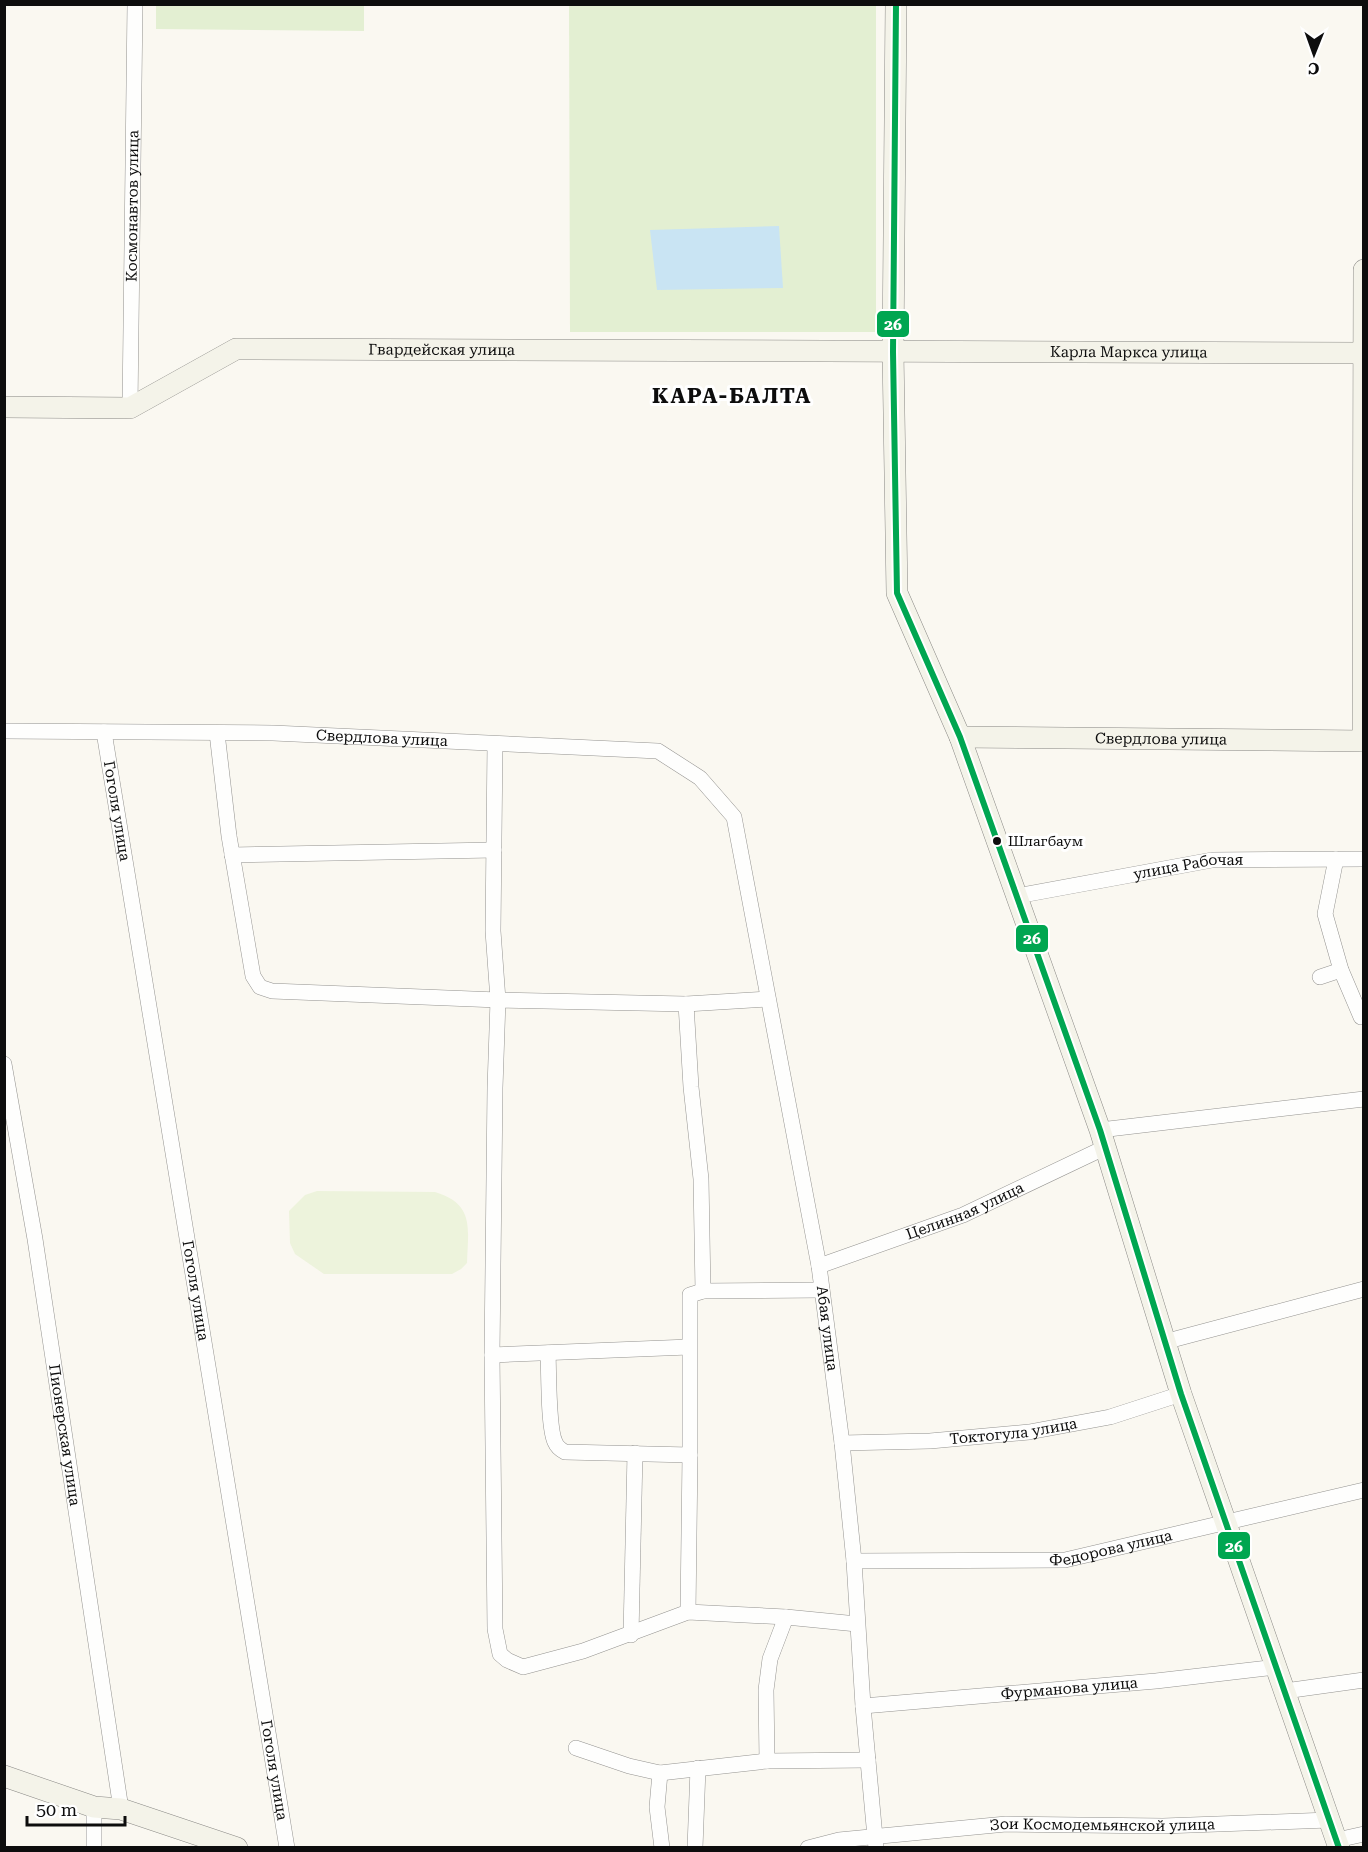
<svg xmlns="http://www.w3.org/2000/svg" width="1368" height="1852" viewBox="0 0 1368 1852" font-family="'Roboto Serif',serif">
<rect width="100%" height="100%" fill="#faf8f1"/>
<g fill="#e3efd2">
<path d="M156,5h208v26l-208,-2z"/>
<path d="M569,5h307v327h-306z"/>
</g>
<path fill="#edf3dc" d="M317,1191l118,1c40,12 33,37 32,71l-6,6 -9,5h-128l-29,-20 -5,-11 -1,-32 16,-16z"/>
<path fill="#c9e4f3" d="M779,226l4,62 -126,2 -7,-60z"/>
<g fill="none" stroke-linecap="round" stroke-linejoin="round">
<g stroke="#949390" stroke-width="16">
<g id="street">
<path id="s1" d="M130,408l5,-404"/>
<path id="s2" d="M4,731l269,2 385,18 42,27 34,39 85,449 23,177 12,118 9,145 13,142"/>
<path id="s3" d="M104,732l183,1116"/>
<path d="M217,733l12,103 24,140 7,11 12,4 226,9 -5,-69 2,-187"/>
<path d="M232,855l262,-5"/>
<path d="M1336,859l-11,55 16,56 20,47"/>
<path id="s4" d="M1017,896l195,-36 152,-1"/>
<path d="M1320,977l21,-7"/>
<path d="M768,999l-82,5 -188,-4 -3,88 -3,267 3,274 5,25 7,6 16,7 60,-16 105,-39 98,5 71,7"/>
<path d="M686,1004l5,83 10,92 2,112"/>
<path id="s5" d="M4,1064l31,175 86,570"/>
<path d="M1100,1130l264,-31"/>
<path id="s6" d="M819,1266l144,-51 143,-68"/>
<path d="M1164,1342l200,-53"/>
<path d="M548,1353c1,20 0,74 7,89 2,5 6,8 10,10l125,3"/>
<path d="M492,1355l197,-8"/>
<path id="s7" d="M842,1443l88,-2 99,-9 81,-15 71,-23"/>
<path id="s8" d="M854,1561l211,-1 299,-70"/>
<path d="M688,1612l2,-157v-160l13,-4 119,-1"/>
<path d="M631,1635l4,-182"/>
<path d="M1285,1691l79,-11"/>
<path id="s9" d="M863,1706l293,-25 120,-14"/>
<path d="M576,1748l53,18 31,7 107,-12 101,-1"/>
<path d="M767,1761l-1,-71 4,-31 16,-42"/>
<path d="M660,1773l-3,34 5,41"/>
<path d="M94,1807v41"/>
<path d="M1337,1840l27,-6"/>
<path d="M695,1848l3,-80"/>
<path id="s10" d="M808,1848l31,-8 167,-16 157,2 166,-6"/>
</g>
</g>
<g stroke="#8a8986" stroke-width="22">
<g id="secondary">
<path d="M896,4l-3,348 4,241 63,144 140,393 81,264 158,454"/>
<path id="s11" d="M4,407l126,1 106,-59 1128,4"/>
<path id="s12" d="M960,737l404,4"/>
<path d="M1363,741l1,-471"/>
<path d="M4,1776l90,31 27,2 116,39"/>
</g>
</g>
<use href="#street" stroke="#fefefd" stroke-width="15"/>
<use href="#secondary" stroke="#f4f3e9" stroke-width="21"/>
<g stroke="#fff" stroke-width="10">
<path id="bus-1" d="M896,4l-3,348 4,241 63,144 140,393 81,264 158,454"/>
</g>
<use href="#bus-1" stroke="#00a651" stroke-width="6"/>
</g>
<circle fill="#0d0d0d" stroke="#fff" stroke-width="2" cx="997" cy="841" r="5"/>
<g text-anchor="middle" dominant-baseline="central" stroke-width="6" stroke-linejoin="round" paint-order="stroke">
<g font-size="14" fill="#0d0d0d" stroke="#fff" text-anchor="start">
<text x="1008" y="841">Шлагбаум</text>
</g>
<g font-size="15" fill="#0d0d0d" stroke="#fff">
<text stroke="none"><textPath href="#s1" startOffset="202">Космонавтов улица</textPath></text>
<text stroke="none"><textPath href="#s11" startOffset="453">Гвардейская улица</textPath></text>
<text stroke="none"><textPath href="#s11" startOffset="1140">Карла Маркса улица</textPath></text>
<text stroke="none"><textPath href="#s2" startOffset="378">Свердлова улица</textPath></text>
<text stroke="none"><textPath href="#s12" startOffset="201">Свердлова улица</textPath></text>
<text stroke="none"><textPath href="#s3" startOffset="80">Гоголя улица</textPath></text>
<text stroke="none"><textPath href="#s4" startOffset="174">улица Рабочая</textPath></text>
<text stroke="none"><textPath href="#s6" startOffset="156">Целинная улица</textPath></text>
<text stroke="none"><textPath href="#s3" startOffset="566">Гоголя улица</textPath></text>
<text stroke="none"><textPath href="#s2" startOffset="1276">Абая улица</textPath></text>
<text stroke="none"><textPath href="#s7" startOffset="172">Токтогула улица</textPath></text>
<text stroke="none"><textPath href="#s5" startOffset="376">Пионерская улица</textPath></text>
<text stroke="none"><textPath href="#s8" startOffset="258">Федорова улица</textPath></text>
<text stroke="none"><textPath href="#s9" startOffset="207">Фурманова улица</textPath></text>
<text stroke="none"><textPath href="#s3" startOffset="1052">Гоголя улица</textPath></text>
<text stroke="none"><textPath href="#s10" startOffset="296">Зои Космодемьянской улица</textPath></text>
</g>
<g font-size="21" font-weight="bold" letter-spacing="1.5" fill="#0d0d0d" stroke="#fff">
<text x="732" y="396">КАРА-БАЛТА</text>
</g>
</g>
<g stroke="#fff" stroke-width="2">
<rect x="876" y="310" width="34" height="28" rx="6" fill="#00a651"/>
<rect x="1015" y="924" width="34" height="29" rx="6" fill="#00a651"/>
<rect x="1217" y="1531" width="34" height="29" rx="6" fill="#00a651"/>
</g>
<g font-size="16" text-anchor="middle" font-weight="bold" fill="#fff">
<text x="893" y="330">26</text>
<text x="1032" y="944">26</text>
<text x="1234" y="1552">26</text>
</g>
<rect width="1368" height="1852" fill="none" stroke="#0d0d0d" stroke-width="12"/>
<g transform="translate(1314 54) rotate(181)" stroke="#ffffff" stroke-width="4.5" paint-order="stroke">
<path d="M0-4.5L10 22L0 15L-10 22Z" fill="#0d0d0d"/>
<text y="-9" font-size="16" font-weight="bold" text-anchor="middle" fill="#0d0d0d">С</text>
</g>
<path d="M27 1816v9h98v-9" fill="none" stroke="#0d0d0d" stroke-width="3"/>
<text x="36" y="1816" font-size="18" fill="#0d0d0d" stroke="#ffffff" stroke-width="4.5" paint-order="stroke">50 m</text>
</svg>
